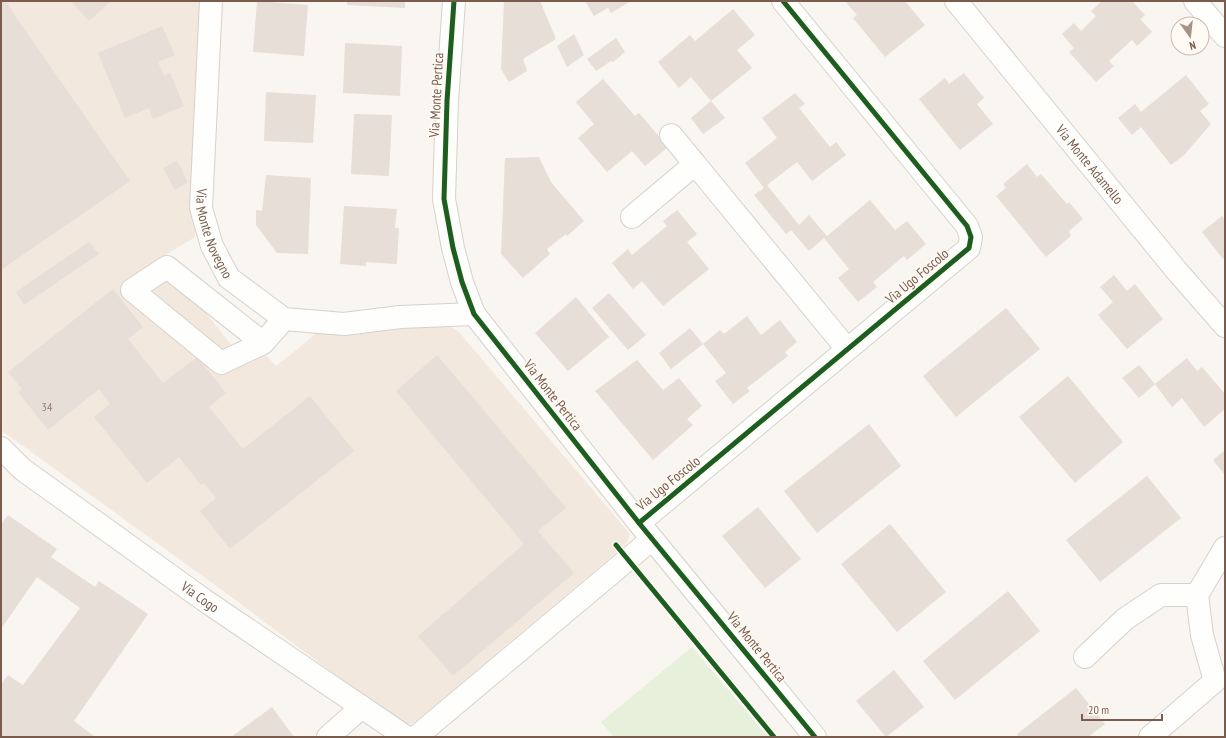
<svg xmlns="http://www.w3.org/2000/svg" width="1226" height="738" viewBox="0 0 1226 738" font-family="'PT Sans Narrow',sans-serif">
<rect width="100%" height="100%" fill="#f9f5f0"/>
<path fill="#f2e8de" d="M1,1h204l-9,158 -1,78 -33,20 74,94 16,-11 24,26 23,-18 33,-30 117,8 9,5 172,203 -2,6 -4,6 -204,172 -7,5 -12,3 -25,-21 -150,-112 -225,-163z"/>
<path fill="#e7f0db" d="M692,647l76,90h-154l-13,-15z"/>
<g fill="#e6ded7">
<path d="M1,1h5l6,9h-1l119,171 -129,89z"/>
<path d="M71,1h40l-22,20z"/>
<path d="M257,1l51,4 -4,51 -51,-4z"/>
<path d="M347,1h58v7l-58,-3z"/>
<path d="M504,1h36l16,38 -33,20 4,12 -18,11 -8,-13z"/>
<path d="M585,1h46l-20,12 -3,-5 -14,8z"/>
<path d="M845,1h60l20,24 -40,32 -32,-39 4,-3z"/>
<path d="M1102,1h30l13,14 -5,4 12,13 -15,14 -5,-6 -23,21 5,5 -18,16 -27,-30 5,-4 -12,-14 12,-11 7,8 15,-15 -5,-5z"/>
<path d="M733,9l22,26 -18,15 15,18 -41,33 -20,-24 -12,11 -21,-26 32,-27 5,6z"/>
<path d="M162,26l13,29 -17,7 6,14 6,-3 14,33 -31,13 -4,-11 -24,10 -27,-65z"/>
<path d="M574,34l10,21 -17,12 -10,-21z"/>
<path d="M616,38l9,14 -12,10 -2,-1 -15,10 -9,-12z"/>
<path d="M345,43l57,3 -2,50 -57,-3z"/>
<path d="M964,73l20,25 -7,6 16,20 -33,26 -41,-51 26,-21 4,6z"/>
<path d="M1186,75l23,29 -9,7 11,13 -27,31 -13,10 -30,-38 -9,8 -14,-17 17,-14 6,8z"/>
<path d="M603,79l32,37 4,-3 29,34 -23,19 -13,-15 -25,21 -29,-34 16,-14 -18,-22z"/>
<path d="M266,92l50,3 -3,48 -49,-2z"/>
<path d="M795,93l10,11 -6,4 31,39 6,-5 10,13 -34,26 -15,-19 -30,23 32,40 10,-10 18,21 43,-36 25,30 12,-9 19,23 -19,16 -3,-4 -31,26 4,5 -19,15 -20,-24 11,-9 -25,-31 -15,13 -18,-21 -5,4 -32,-39 10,-7 -19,-25 32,-25 -15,-20z"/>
<path d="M711,101l14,17 -22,16 -12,-16z"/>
<path d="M354,114l38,1 -3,61 -38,-2z"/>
<path d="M539,157l12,25 33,39 -17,15 -1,-2 -19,15 3,5 -27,24 -22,-24 4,-96z"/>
<path d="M177,161l11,21 -13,8 -12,-22z"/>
<path d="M1027,164l10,13 4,-3 26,30 2,-2 14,17 -14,12 2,5 -25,21 -50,-61 10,-8 -3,-4z"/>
<path d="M266,175l45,3 -3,76 -31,-1 -21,-28v-15l6,1z"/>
<path d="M344,206l53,3 -2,19h4l-2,36 -31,-2v4l-26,-2z"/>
<path d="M677,210l20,24 -10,8 22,27 -46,37 -21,-25 -9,8 -21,-26 16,-14 4,6 35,-29 -4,-5z"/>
<path d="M1222,216l3,4v38l-2,1 -21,-27z"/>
<path d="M89,242l10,12 -75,51 -8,-13z"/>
<path d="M1114,275l13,16 8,-7 28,35 -36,30 -29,-34 15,-13 -13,-15z"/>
<path d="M113,289l30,38 -15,12 35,44 34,-26 29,36 -17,14 34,42 67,-53 44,55 -124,98 -30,-38 16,-13 -12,-15 -3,2 -22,-28 -32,26 -53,-66 16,-13 -11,-15 -51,41 -30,-38 4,-3 -14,-17z"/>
<path d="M609,293l37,42 -18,15 -36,-42z"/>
<path d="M576,297l33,40 -41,34 -33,-38z"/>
<path d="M1006,308l34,41 -84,68 -33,-41z"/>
<path d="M747,316l14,19 19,-15 17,22 -12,10 3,4 -41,32 3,3 -17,13 -18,-23 11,-8 -23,-29 17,-14 4,4z"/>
<path d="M690,328l13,16 -32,25 -12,-16z"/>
<path d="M437,355l129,153 -28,23 36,42 -121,103 -35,-40 106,-92 -128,-153z"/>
<path d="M1187,358l10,13 5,-4 23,27v15l-21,18 -22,-29 -10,9 -17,-23z"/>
<path d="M637,360l26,30 16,-12 23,28 -15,13 6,6 -40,35 -58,-69z"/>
<path d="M1139,365l16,19 -16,14 -17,-20z"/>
<path d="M1068,376l55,66 -48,41 -56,-66z"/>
<path d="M869,424l32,42 -84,67 -33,-42z"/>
<path d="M1225,450v25l-12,-15z"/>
<path d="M1147,476l34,42 -81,64 -34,-42z"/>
<path d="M758,507l43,52 -36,29 -43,-52z"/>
<path d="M8,515l49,34 -6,8 44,30 4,-6 49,33 -74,107 21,16h-94v-52l7,-10 15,10 57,-77 -43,-31 -36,52v-104z"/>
<path d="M890,524l56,68 -49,40 -56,-68z"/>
<path d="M1008,591l32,40 -85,69 -32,-39z"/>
<path d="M894,670l30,37 -38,30 -30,-36z"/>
<path d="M1076,688l29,36 -17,13h-69l-2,-3z"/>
<path d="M272,707l22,30h-63z"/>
</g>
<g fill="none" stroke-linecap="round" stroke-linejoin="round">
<g stroke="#d7d1cb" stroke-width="24">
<g id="minor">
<path id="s1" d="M211,1l-10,207 11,38 17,32 55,41 60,5 56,-7 74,-3"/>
<path d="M454,1l-7,100 -3,98 9,49 9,34 12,32 165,209 176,214"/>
<path id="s2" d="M956,1l220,269 49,56"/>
<path d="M1195,1l30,35"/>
<path d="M695,164l152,185"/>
<path d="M632,217l63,-53 -24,-29"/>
<path d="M263,343l-42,20 -89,-73 35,-23 96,76 21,-24"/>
<path id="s3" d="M1,448l21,21 182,131 202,137"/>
<path d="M639,523l330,-275 2,-11 -4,-11 -184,-225"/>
<path d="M1085,657l40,-38 36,-24h36"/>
<path d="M328,737l34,-30"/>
<path d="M416,737l236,-198"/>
<path d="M1150,737l65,-56 -13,-46 -5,-40 28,-47"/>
</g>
</g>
<use href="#minor" stroke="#fefefd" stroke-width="22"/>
<g stroke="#fffaf3" stroke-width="8">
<g id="cycleway">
<path d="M454,1l-7,100 -3,98 9,49 9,34 12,32 165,209 176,214"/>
<path d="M639,523l330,-275 2,-11 -4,-11 -184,-225"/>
<path d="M616,545l158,192"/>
</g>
</g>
<use href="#cycleway" stroke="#1b5e20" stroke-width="5"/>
</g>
<g text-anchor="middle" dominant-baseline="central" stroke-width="3" stroke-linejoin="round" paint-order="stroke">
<g font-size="12" fill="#977e72">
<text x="47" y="406">34</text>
</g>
<g font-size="14" fill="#7a5c4d" stroke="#fffaf3">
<text transform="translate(436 95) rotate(-87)">Via Monte Pertica</text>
<text stroke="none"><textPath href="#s2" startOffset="211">Via Monte Adamello</textPath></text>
<text stroke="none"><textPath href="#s1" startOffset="235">Via Monte Novegno</textPath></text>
<text transform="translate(917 276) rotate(-40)">Via Ugo Foscolo</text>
<text transform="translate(553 395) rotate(52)">Via Monte Pertica</text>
<text transform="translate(668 483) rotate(-39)">Via Ugo Foscolo</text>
<text stroke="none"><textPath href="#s3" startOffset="249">Via Cogo</textPath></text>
<text transform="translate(757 647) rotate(51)">Via Monte Pertica</text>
</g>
</g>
<rect width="1226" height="738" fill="none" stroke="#7a5c4d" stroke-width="4"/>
<g transform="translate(1190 36) rotate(165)"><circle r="19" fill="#fffaf3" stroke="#cabbb1"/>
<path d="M0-3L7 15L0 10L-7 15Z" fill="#a69286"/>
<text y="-6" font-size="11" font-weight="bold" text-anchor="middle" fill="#7a5c4d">N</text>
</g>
<path d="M1082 714v6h80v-6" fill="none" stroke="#7a5c4d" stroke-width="2"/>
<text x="1088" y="714" font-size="12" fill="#7a5c4d" stroke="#fffaf3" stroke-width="3" paint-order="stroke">20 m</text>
</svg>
